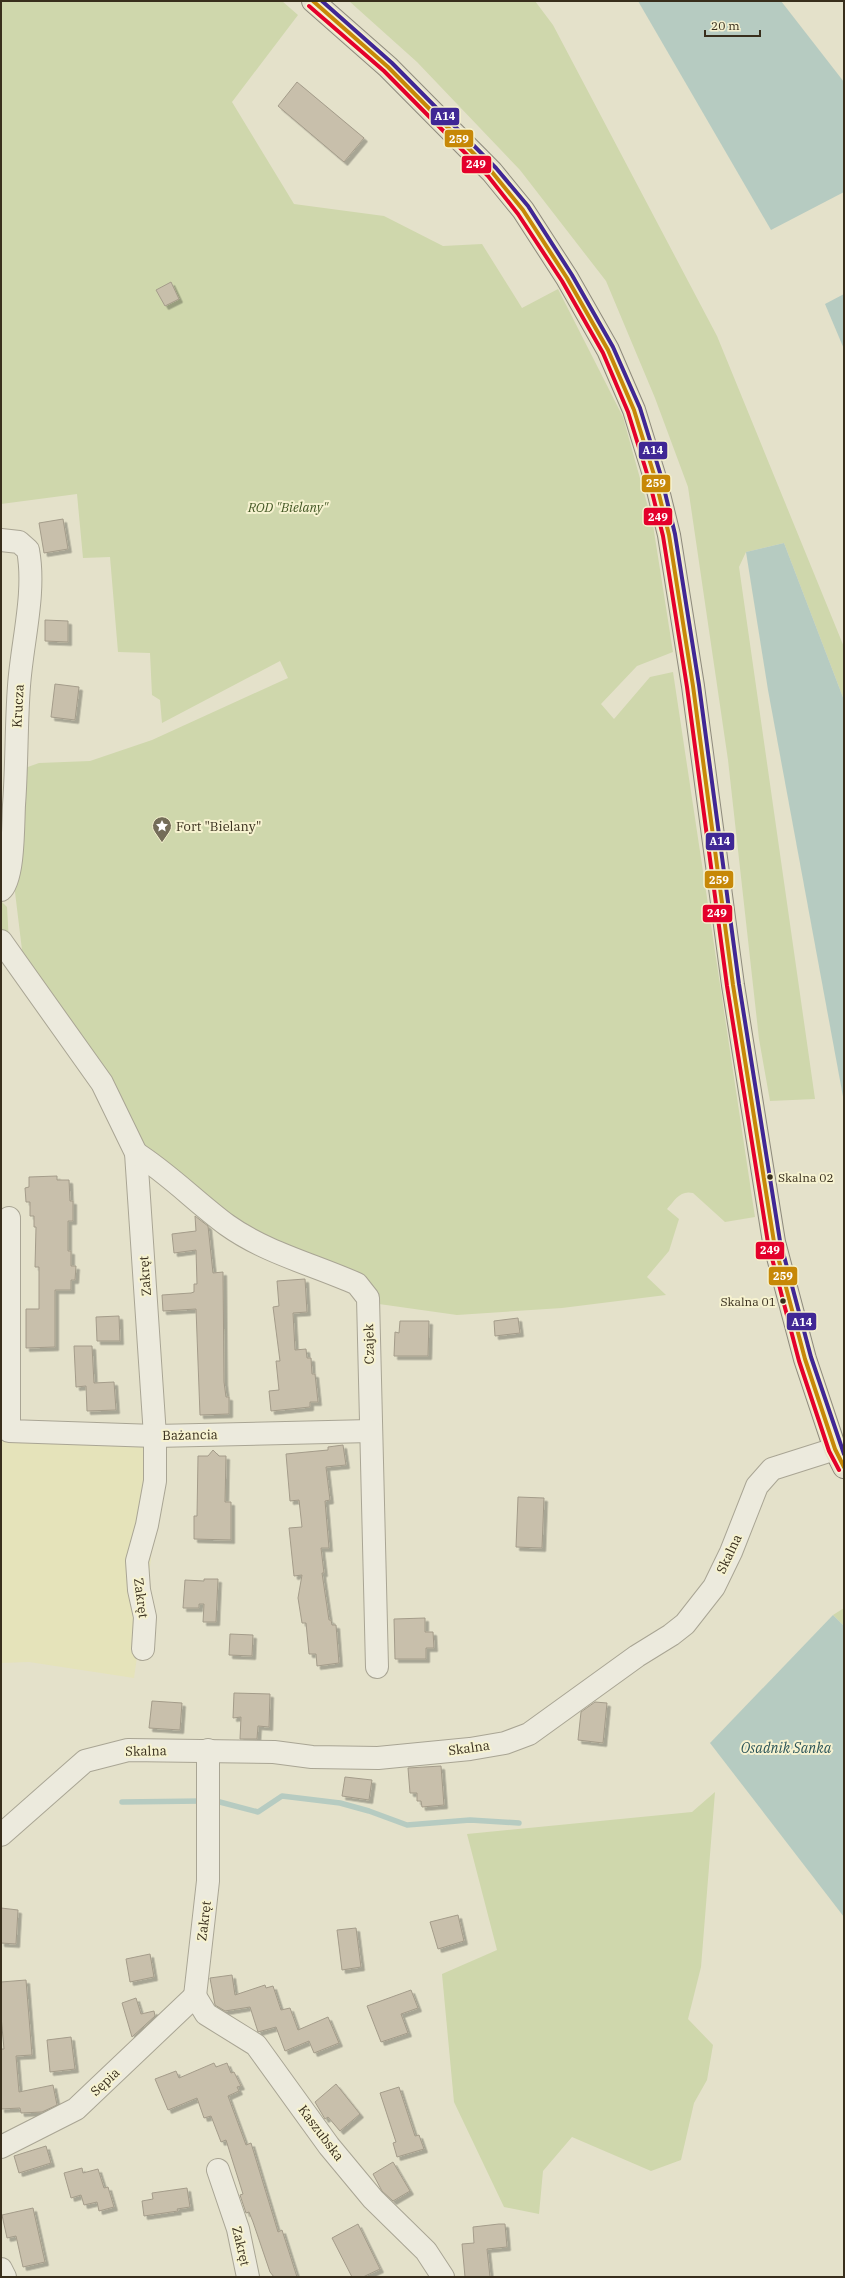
<svg xmlns="http://www.w3.org/2000/svg" width="845" height="2278" viewBox="0 0 845 2278" font-family="'IBM Plex Serif',serif">
<defs>
<filter id="shadow"><feDropShadow dx="3.5" dy="3.5" stdDeviation="0" flood-color="#0004"/></filter>
</defs>
<rect width="100%" height="100%" fill="#e4e1ca"/>
<path fill="#e5e3ba" d="M1,1427l148,13 2,120 -17,118 -105,-16 -28,1z"/>
<g fill="#cfd7ac">
<path d="M1,1h281l16,14 -66,87 62,102 90,12 59,30 39,-2 40,64 36,-19 65,128 30,108 20,127 -36,14 -36,38 13,15 36,-42 23,-5 82,545 -30,5 -32,-29c-13,-3 -18,7 -26,16l12,10 -10,32 -22,26 19,18 -104,13 -105,7 -78,-11 -121,-65 -121,-96 -21,-56 -93,-129 -9,-74 11,-116 14,-5 51,-2 62,-21 136,-62 -8,-17 -118,62 -2,-23 -8,-5 -2,-42 -32,-1 -8,-95 -27,1 -6,-64 -76,10z"/>
<path d="M349,1h186l18,24 164,311 127,311v53l-60,-157 -38,9 -7,15 76,532 -45,2 -11,-62 -31,-279 -40,-273 -33,-89 -49,-117 -86,-111 -103,-108z"/>
<path d="M1,901l6,6 2,35 -8,-9z"/>
<path d="M844,1608v18l-11,-11z"/>
<path d="M715,1792l-14,175 -13,52 25,26 -6,35 -13,23 -13,57 -30,11 -79,-34 -29,34 -4,43 -35,-7 -50,-105 -12,-128 55,-24 -30,-116 225,-22z"/>
</g>
<g fill="#b6cbc1">
<path d="M638,1h143l63,81v110l-73,38z"/>
<path d="M844,294v55l-19,-45z"/>
<path d="M784,543l60,157v402l-76,-412 -22,-138z"/>
<path d="M833,1615l11,11v291l-134,-174z"/>
</g>
<g fill="none" stroke-linecap="round" stroke-linejoin="round">
<g stroke="#b6cbc1" stroke-width="5.5">
<path d="M216,1801l42,11 24,-16 58,7 29,8 38,14 63,-5 49,3"/>
<path d="M122,1802l80,-1"/>
</g>
</g>
<g fill="#c8bfab" stroke="#a49c8a" filter="url(#shadow)">
<path d="M297,82l67,56 -20,24 -66,-56z"/>
<path d="M171,282l8,17 -14,7 -9,-16z"/>
<path d="M63,519l5,30 -24,4 -5,-30z"/>
<path d="M45,620l23,1v21l-23,-1z"/>
<path d="M55,684l24,3 -4,33 -24,-3z"/>
<path d="M57,1176v4h12l1,21h3v20h-5v30h3v15h5l-1,14h-4v10h-16v57l-29,1v-39h13v-42h-4l1,-40h-2v-11h-4v-14h-4l-1,-14 4,-1v-10z"/>
<path d="M195,1216l13,10 5,47 10,-1 1,110 2,15h3v17l-29,1 -4,-106 -33,2 -1,-16 29,-2 3,-1v-8h3l-1,-34 -22,3 -2,-19 24,-3z"/>
<path d="M305,1279l2,33 -14,1 2,37 11,-1 1,9h4l1,16h3l3,28h-8v5l-39,4 -2,-20 10,-1 -3,-29h4l-7,-54 6,-1 -2,-25z"/>
<path d="M119,1316l1,25h-23l-1,-24z"/>
<path d="M518,1318l2,15 -25,3 -1,-15z"/>
<path d="M400,1321h29l-1,35h-34l1,-24 4,1z"/>
<path d="M74,1346h18l2,37 20,-1 2,28 -29,1 -1,-25 -10,1z"/>
<path d="M343,1445l3,20 -20,2 4,33 -5,1 4,47h-8l3,25h-2l7,47h2l1,5h4l3,38 -22,3 -1,-12h-7l-3,-31h-4l-4,-25 4,-23 -8,1 -5,-48 13,-1 -3,-27 -9,1 -4,-47 42,-4v-3z"/>
<path d="M213,1450l6,6h7l-1,46h6v38l-37,-1v-23h3l1,-60h10z"/>
<path d="M518,1497l26,1 -2,50 -26,-1z"/>
<path d="M204,1579h14l-2,43h-13l1,-18h-5v4h-16l2,-28 19,1z"/>
<path d="M425,1618v14h8l1,16h-8v11h-31l-1,-40z"/>
<path d="M230,1634l23,1 -1,21 -23,-1z"/>
<path d="M234,1693l36,1 -1,33 -11,-1 -1,13h-17l1,-22 -8,1z"/>
<path d="M152,1701l30,2 -2,27 -31,-2z"/>
<path d="M595,1702l12,1 -4,40 -25,-3 3,-28z"/>
<path d="M441,1766l3,39 -22,2 -1,-6h-4v-8h-7l-2,-25z"/>
<path d="M345,1777l27,3 -3,20 -27,-4z"/>
<path d="M1,1908l17,2 -2,34 -15,-1z"/>
<path d="M458,1915l6,26 -26,8 -8,-27z"/>
<path d="M356,1928l5,39 -19,3 -5,-40z"/>
<path d="M150,1954l4,23 -24,5 -4,-23z"/>
<path d="M232,1975l3,20 30,-10 1,3 7,-2 8,24 9,-2 8,22 30,-13 11,26 -25,10 -5,-12 -24,10 -9,-24 -18,5 -8,-25 -25,4 -10,-6 -5,-27z"/>
<path d="M26,1980l6,75 -16,1 3,36 34,-7 4,20 -15,7 -21,1 -1,-5 -19,1v-60h3l-3,-33v-34z"/>
<path d="M411,1990l7,18 -17,6 7,19 -27,9 -14,-36z"/>
<path d="M136,1998l5,16 13,-3 1,5 -23,21 -10,-34z"/>
<path d="M71,2037l4,32 -25,3 -3,-32z"/>
<path d="M214,2063l2,4 11,-4 4,10 3,-1 7,14 -4,1 2,4 -11,5 18,49 5,-2 27,89 4,-2 15,47h-23l-4,-5 -17,-50 -4,-10 -3,1 -6,-18 3,-1 -17,-54 -5,2 -10,-26 -7,2 -7,-20 -29,12 -13,-31 21,-8 3,7z"/>
<path d="M336,2084l24,30 -20,17 -12,-14 -3,2 -10,-17z"/>
<path d="M399,2087l16,49 4,-1 5,14 -27,8 -4,-14 3,-1 -16,-49z"/>
<path d="M46,2146l5,17 -32,10 -5,-17z"/>
<path d="M393,2162l17,29 -17,10 -11,-10 -9,-17z"/>
<path d="M82,2168l1,5 15,-4 6,19 4,-1 6,20 -15,4 -2,-9 -13,3 -3,-10 -10,3 -7,-25z"/>
<path d="M187,2188l3,19 -13,2 1,2 -34,5 -2,-15 11,-2 -1,-6z"/>
<path d="M33,2208l12,54 -22,5 -7,-31 -9,2 -5,-23z"/>
<path d="M358,2224l22,45 -17,8h-11l-20,-39z"/>
<path d="M499,2224h6l2,23 -20,2 3,28h-25l-3,-33 12,-1 -1,-16z"/>
</g>
<g fill="none" stroke-linecap="round" stroke-linejoin="round">
<g stroke="#a9a594" stroke-width="24">
<g id="minor">
<path d="M1,540l18,2 9,8c8,43 -6,92 -9,136 -3,40 -2,79 -5,119 -1,17 0,75 -13,85"/>
<path d="M1,941l101,142 34,70 19,283v45l-8,44 -10,36 2,29 6,27 -2,32"/>
<path d="M136,1153c33,21 60,49 91,72 39,28 88,40 130,59l11,14 9,369"/>
<path d="M9,1218v213l146,5 216,-5"/>
<path d="M1,1835l84,-74 43,-11 146,2 38,5 66,1 92,-9 35,-6 24,-9 108,-78 34,-21 14,-11 29,-37 17,-35 26,-66 15,-17 63,-20"/>
<path d="M195,1996l11,18 50,31 73,101 44,53 53,52 17,26"/>
<path d="M195,1996l13,-115v-131"/>
<path d="M1,2147l75,-38 119,-113"/>
<path d="M218,2170l20,59 10,48"/>
<path d="M1,2269l4,8"/>
</g>
</g>
<g stroke="#8e8a7b" stroke-width="24">
<path id="major" d="M313,1l75,66 104,105 31,38 44,68 41,72 26,60 21,68 14,57 24,151 40,299 41,257 31,117 30,90 9,18"/>
</g>
<use href="#minor" stroke="#eceadd" stroke-width="22"/>
<use href="#major" stroke="#e4e1ce" stroke-width="22"/>
<g stroke="#f6f2d0" stroke-width="7">
<path id="bus-1" d="M313,1l75,66 104,105 31,38 44,68 41,72 26,60 21,68 14,57 24,151 40,299 41,257 31,117 30,90 9,18"/>
</g>
<g stroke="#f6f2d0" stroke-width="7">
<path id="bus-2" d="M309,6l75,65 104,105 30,38 44,67 41,72 25,59 21,68 14,56 24,151 40,299 41,257 31,118 30,90 10,19"/>
</g>
<g stroke="#f6f2d0" stroke-width="7">
<path id="bus-3" d="M322,1l70,62 104,105 32,38 44,69 41,72 27,61 21,68 14,58 24,151 40,299 41,257 31,116 33,97"/>
</g>
<use href="#bus-1" stroke="#c78807" stroke-width="4"/>
<use href="#bus-2" stroke="#e4002b" stroke-width="4"/>
<use href="#bus-3" stroke="#402795" stroke-width="4"/>
</g>
<defs>
<g id="sight-pin" transform="scale(1)"><path d="M0 17L-7.5 6A9.5 9.5 0 1 1 7.5 6Z" fill="#746d59" stroke="#f6f2d0"/><path d="M0-6L1.8-2.2L6-1.7L2.9 1.2L3.7 5.4L0 3.3L-3.7 5.4L-2.9 1.2L-6-1.7L-1.8-2.2Z" fill="#fff"/></g>
</defs>
<g fill-rule="evenodd">
<use href="#sight-pin" x="162" y="826"/>
</g>
<g fill="#382e1c" stroke="#f6f2d0" stroke-width="1.5">
<circle cx="770" cy="1177" r="3.5"/>
<circle cx="783" cy="1301" r="3.5"/>
</g>
<g text-anchor="middle" dominant-baseline="central" stroke-width="4" stroke-linejoin="round" paint-order="stroke">
<g font-size="12" fill="#382e1c" stroke="#f6f2d0" text-anchor="start">
<text x="778" y="1177">Skalna 02</text>
<text x="776" y="1301" text-anchor="end">Skalna 01</text>
</g>
<g font-size="13" font-style="italic" fill="#405522" stroke="#f6f2d0">
<text x="288" y="507">ROD "Bielany"</text>
</g>
<g font-size="13" fill="#382e1c" stroke="#f6f2d0">
<text transform="translate(18 706) rotate(-87)">Krucza</text>
<text transform="translate(145 1276) rotate(-94)">Zakręt</text>
<text transform="translate(369 1344) rotate(-91)">Czajek</text>
<text transform="translate(190 1435) rotate(-1)">Bażancia</text>
<text transform="translate(729 1554) rotate(-65)">Skalna</text>
<text transform="translate(141 1598) rotate(83)">Zakręt</text>
<text transform="translate(469 1748) rotate(-8)">Skalna</text>
<text transform="translate(146 1751) rotate(-1)">Skalna</text>
<text transform="translate(204 1921) rotate(-83)">Zakręt</text>
<text transform="translate(105 2082) rotate(-43)">Sępia</text>
<text transform="translate(321 2133) rotate(53)">Kaszubska</text>
<text transform="translate(241 2246) rotate(77)">Zakręt</text>
</g>
<g font-size="13" fill="#382e1c" stroke="#f6f2d0" text-anchor="start">
<text x="176" y="826">Fort "Bielany"</text>
</g>
<g font-size="14" font-style="italic" fill="#2b5458" stroke="#f6f2d0">
<text x="786" y="1748">Osadnik Sanka</text>
</g>
</g>
<g stroke="#f6f2d0" stroke-width="1.5">
<rect x="430" y="107" width="30" height="19" rx="4" fill="#402795"/>
<rect x="444" y="129" width="30" height="19" rx="4" fill="#c78807"/>
<rect x="461" y="155" width="31" height="19" rx="4" fill="#e4002b"/>
<rect x="638" y="441" width="30" height="19" rx="4" fill="#402795"/>
<rect x="641" y="474" width="30" height="19" rx="4" fill="#c78807"/>
<rect x="643" y="507" width="30" height="19" rx="4" fill="#e4002b"/>
<rect x="705" y="832" width="30" height="19" rx="4" fill="#402795"/>
<rect x="704" y="870" width="30" height="19" rx="4" fill="#c78807"/>
<rect x="702" y="904" width="31" height="19" rx="4" fill="#e4002b"/>
<rect x="755" y="1241" width="30" height="19" rx="4" fill="#e4002b"/>
<rect x="768" y="1266" width="30" height="20" rx="4" fill="#c78807"/>
<rect x="786" y="1312" width="31" height="19" rx="4" fill="#402795"/>
</g>
<g font-size="11" text-anchor="middle" font-weight="bold" fill="#fff">
<text x="445" y="120">A14</text>
<text x="459" y="143">259</text>
<text x="476" y="168">249</text>
<text x="653" y="454">A14</text>
<text x="656" y="487">259</text>
<text x="658" y="521">249</text>
<text x="720" y="845">A14</text>
<text x="719" y="884">259</text>
<text x="717" y="917">249</text>
<text x="770" y="1254">249</text>
<text x="783" y="1280">259</text>
<text x="802" y="1326">A14</text>
</g>
<rect width="845" height="2278" fill="none" stroke="#382e1c" stroke-width="4"/>
<path d="M705 30v6h55v-6" fill="none" stroke="#382e1c" stroke-width="2"/>
<text x="711" y="30" font-size="12" fill="#382e1c" stroke="#f6f2d0" stroke-width="3" paint-order="stroke">20 m</text>
</svg>
